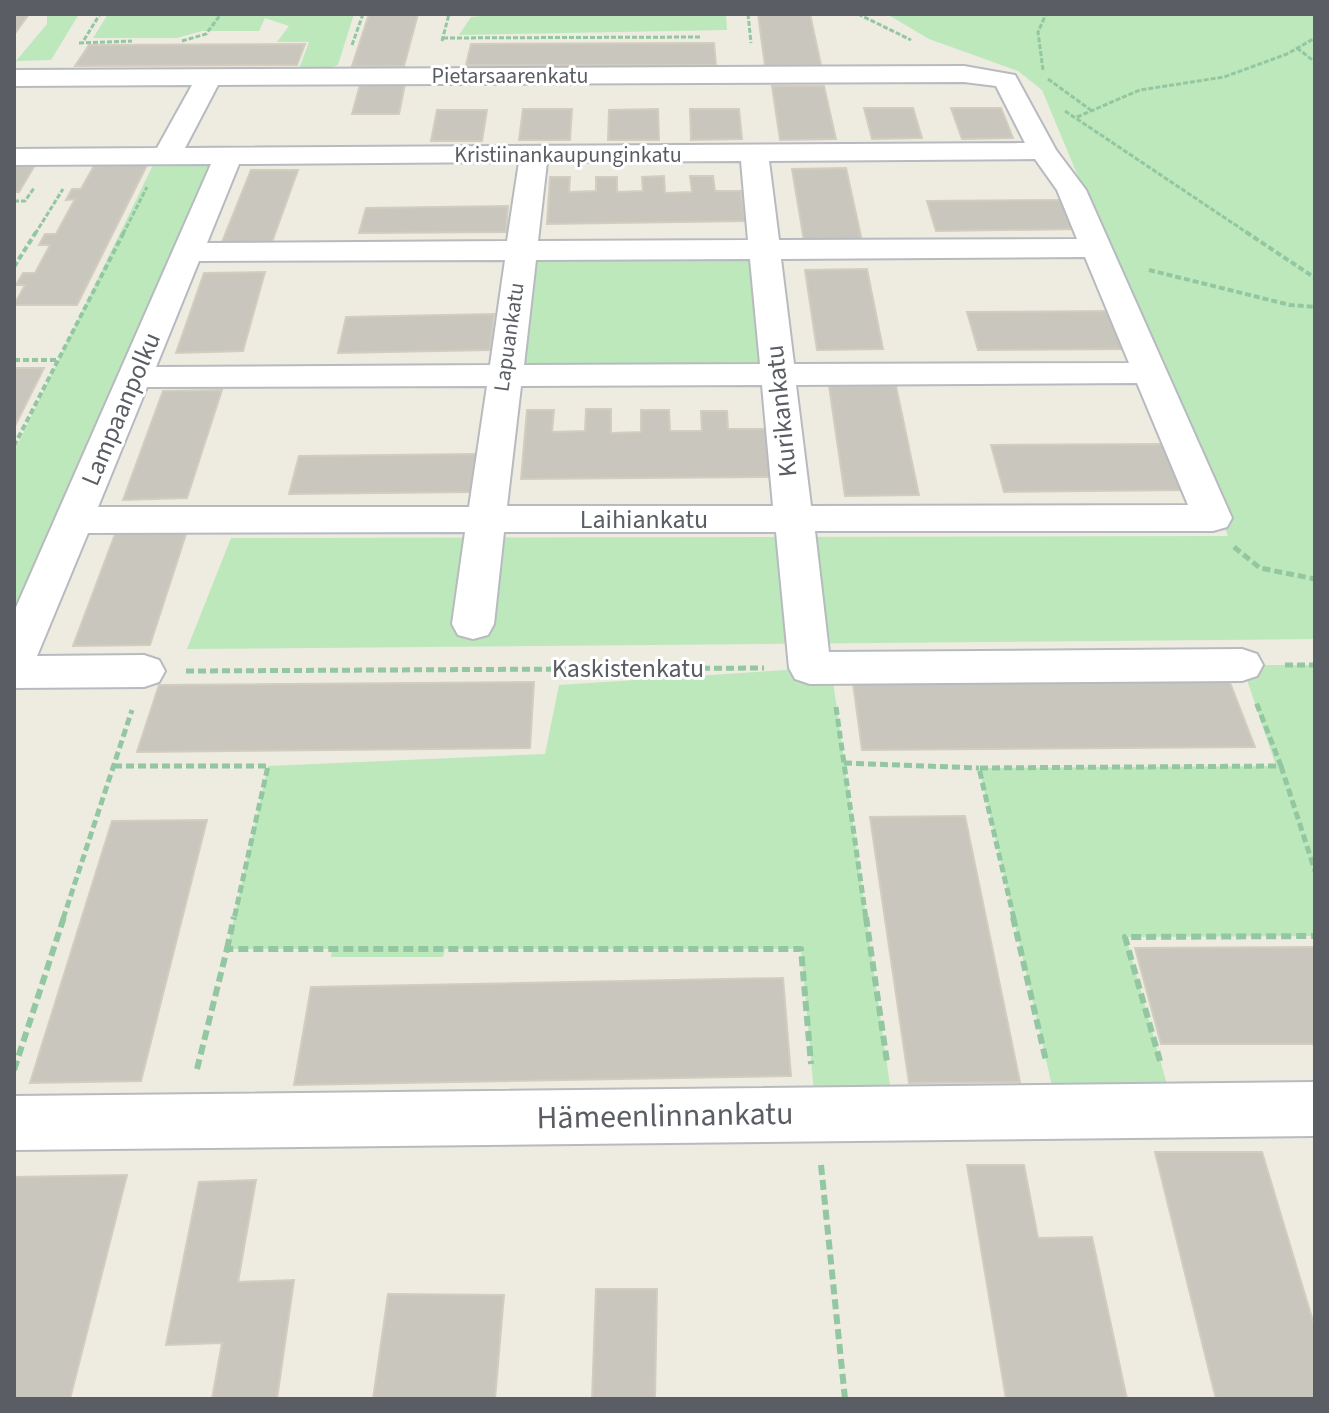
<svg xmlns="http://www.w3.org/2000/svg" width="1329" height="1413" viewBox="0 0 1329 1413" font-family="'Source Sans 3',sans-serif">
<rect width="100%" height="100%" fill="#eeebe1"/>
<g fill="#bce8bc">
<path d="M47,14h32l-28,46 -35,1 31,-37z"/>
<path d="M108,14h246l-16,51 -9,3 -30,1 10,-27h-32l12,-16 -24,-8 -6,13h-57l-25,7h-84z"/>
<path d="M502,14h224l1,16 -268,5 12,-18z"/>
<path d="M887,14h428v625l-1128,10 44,-111 997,-2 -186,-446 -24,-19 -89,-32z"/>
<path d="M213,164l-199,467v-179l139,-287z"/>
<path d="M764,250l13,123 -273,2 17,-124z"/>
<path d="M1242,665h73v271l-189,1 48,173 -116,2 -79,-344 297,-2z"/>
<path d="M831,667l63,447 -78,1 -15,-166h-356l-2,8h-112l1,-8h-105l41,-183 277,-12 14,-69z"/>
</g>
<g fill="#c9c6be" stroke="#d3cdbf" stroke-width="2">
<path d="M14,14h15l-15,21z"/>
<path d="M369,14h49l-14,52h-52z"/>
<path d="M758,14h52l11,51 -56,1z"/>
<path d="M714,43l2,22h-250l5,-21z"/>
<path d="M305,44l-8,21 -222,1 14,-21z"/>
<path d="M405,84l-6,30h-47l8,-29z"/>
<path d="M772,86h52l12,53 -56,1z"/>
<path d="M864,108h49l9,30 -50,1z"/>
<path d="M951,108h50l12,30 -51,1z"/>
<path d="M523,109h49l-2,31h-51z"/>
<path d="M658,109l1,31h-51l1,-30z"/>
<path d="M690,109h49l3,30 -51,1z"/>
<path d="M437,110h50l-5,31h-51z"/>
<path d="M148,163l-71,142h-63l11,-20h-9l7,-12h12l15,-28h-11l6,-11h11l19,-35 -9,1 6,-11h9l14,-25z"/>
<path d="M14,165h21l-16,27h-5z"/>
<path d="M846,168l16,73h-58l-12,-72z"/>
<path d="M251,170h47l-26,72h-50z"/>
<path d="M664,176l1,17 27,-1 -2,-16h23l2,15h26l4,30 -198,3 3,-47h20l-1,15 27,-1v-14h21v15l26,-1 -1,-14z"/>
<path d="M1068,200l12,29 -144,2 -9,-30z"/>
<path d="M508,206l-2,26 -147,1 7,-25z"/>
<path d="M867,269l16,80 -66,1 -12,-80z"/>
<path d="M265,272l-22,79 -67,2 28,-80z"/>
<path d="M1113,311l16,38 -151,1 -11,-38z"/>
<path d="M494,314l-4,36 -152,3 8,-36z"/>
<path d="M14,368h30l-30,60z"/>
<path d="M829,386h67l23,109 -74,1z"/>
<path d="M222,390l-35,108 -64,2 40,-109z"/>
<path d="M586,409h25v24l30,-1v-22h28l1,21h32l-1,-20h26l1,18h40l4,48 -251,2 6,-69h27l-2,22 33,-1z"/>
<path d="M1167,444l19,46 -182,2 -13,-47z"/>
<path d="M476,454l-5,38 -182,2 10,-38z"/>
<path d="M188,528l-38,117 -77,1 44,-117z"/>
<path d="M1229,680l26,67 -393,3 -9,-67z"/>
<path d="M534,682l-4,66 -393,4 22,-67z"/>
<path d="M965,816l55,266 -111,1 -39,-266z"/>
<path d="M207,820l-66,261 -111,2 82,-262z"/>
<path d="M1315,947v97h-154l-26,-96z"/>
<path d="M783,978l8,98 -497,9 17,-98z"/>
<path d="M1155,1152h107l53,176v71h-99z"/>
<path d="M967,1165h57l14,73 54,-1 35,162h-121z"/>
<path d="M127,1175l-57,224h-56v-222z"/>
<path d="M256,1180l-18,102 56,-2 -17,119h-65l10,-56 -56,2 33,-163z"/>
<path d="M596,1289h61l-2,110h-63z"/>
<path d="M388,1294l116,1 -9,104h-122z"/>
</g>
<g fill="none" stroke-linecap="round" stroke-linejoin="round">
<g stroke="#b7babf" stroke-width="4">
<g id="minor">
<path d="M964,66l51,9 41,75 30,40 146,328 -5,9 -14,4h-398l14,121 413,-3 15,5 6,11 -6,11 -15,5 -432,3 -15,-5 -6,-11 -13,-136h-272l-10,92 -6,11 -15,4 -15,-4 -6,-11 13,-92 -377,1 -51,123 107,-1 15,5 6,11 -6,11 -15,5 -130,1v-76l197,-448 -197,1v-16l143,-1 35,-63 -178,1v-16zM964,82l32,4 29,57 -840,5 33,-63zM1035,159l22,31 20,49 -298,1 -10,-79zM741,161l7,79 -210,1 9,-79zM519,162l-12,79 -300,2 32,-79zM1085,257l44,106 -335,1 -13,-105zM750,259l10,105 -236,1 12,-105zM505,260l-15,105 -334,2 43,-106zM1137,383l51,122 -377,1 -15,-121zM762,385l11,121h-266l14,-120zM487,386l-18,121h-371l49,-120z"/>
<path d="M1315,1082v54l-1301,14v-54z"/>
</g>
</g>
<g stroke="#93c7a1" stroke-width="3" stroke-dasharray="5 2" stroke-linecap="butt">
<path d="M748,14l3,29"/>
<path d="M858,14l53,26"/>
<path d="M443,38l257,-1"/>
<path d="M84,40l16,-26"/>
<path d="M182,41l24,-7 15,-20"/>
<path d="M442,41l7,-27"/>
<path d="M79,43l53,-2"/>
<path d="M352,45l11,-31"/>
<path d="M1297,48l18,14"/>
<path d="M1043,70l-5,-38 8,-18"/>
<path d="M1048,79l44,32"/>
<path d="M1065,111l184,123"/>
<path d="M1077,117l63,-27 84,-13 63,-23 28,-16"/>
<path d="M14,201h11l9,-13"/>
<path d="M35,234l28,-45"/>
<path d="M123,234l24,-47"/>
</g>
<g stroke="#93c7a1" stroke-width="4" stroke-dasharray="6 3" stroke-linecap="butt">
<path d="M1246,232l69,46"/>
<path d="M14,267l22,-35"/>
<path d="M1149,270l141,35 25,2"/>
<path d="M14,360h44"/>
<path d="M14,446l110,-214"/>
</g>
<g stroke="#93c7a1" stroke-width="5" stroke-dasharray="8 4" stroke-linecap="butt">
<path d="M1234,547l26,21 55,11"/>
<path d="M1285,665h30"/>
<path d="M186,671l578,-3"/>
<path d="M836,707l30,212"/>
<path d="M844,763l135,5"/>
<path d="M114,766h154l-34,153"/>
<path d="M1281,766l34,105"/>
<path d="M63,919l69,-209"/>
<path d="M1014,919l-35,-151 302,-2 -25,-64"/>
</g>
<g stroke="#93c7a1" stroke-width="6" stroke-dasharray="10 5" stroke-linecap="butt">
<path d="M866,917l21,145"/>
<path d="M1013,917l33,144"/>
<path d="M227,949l7,-32"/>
<path d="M1160,1061l-35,-124 190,-1"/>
<path d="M197,1069l30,-120h574l10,115"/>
<path d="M14,1070l50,-153"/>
<path d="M821,1165l24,234"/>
</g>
<use href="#minor" fill="#fff" fill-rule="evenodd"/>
</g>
<g text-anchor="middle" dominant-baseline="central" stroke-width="6" stroke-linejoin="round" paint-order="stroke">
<g font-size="22" fill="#5a5e64" stroke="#fff">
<text x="510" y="76">Pietarsaarenkatu</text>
<text x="568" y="155">Kristiinankaupunginkatu</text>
<text transform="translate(509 337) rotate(-82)">Lapuankatu</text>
</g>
<g font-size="26" fill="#5a5e64" stroke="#fff">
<text transform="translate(121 409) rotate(-67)">Lampaanpolku</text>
<text transform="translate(781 411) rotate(-96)">Kurikankatu</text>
<text x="644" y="519">Laihiankatu</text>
<text x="628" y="668">Kaskistenkatu</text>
</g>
<g font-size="32" fill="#5a5e64" stroke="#fff">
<text transform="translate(665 1116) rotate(-1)">Hämeenlinnankatu</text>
</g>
</g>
<rect width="1329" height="1413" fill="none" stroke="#5a5e64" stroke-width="32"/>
</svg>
